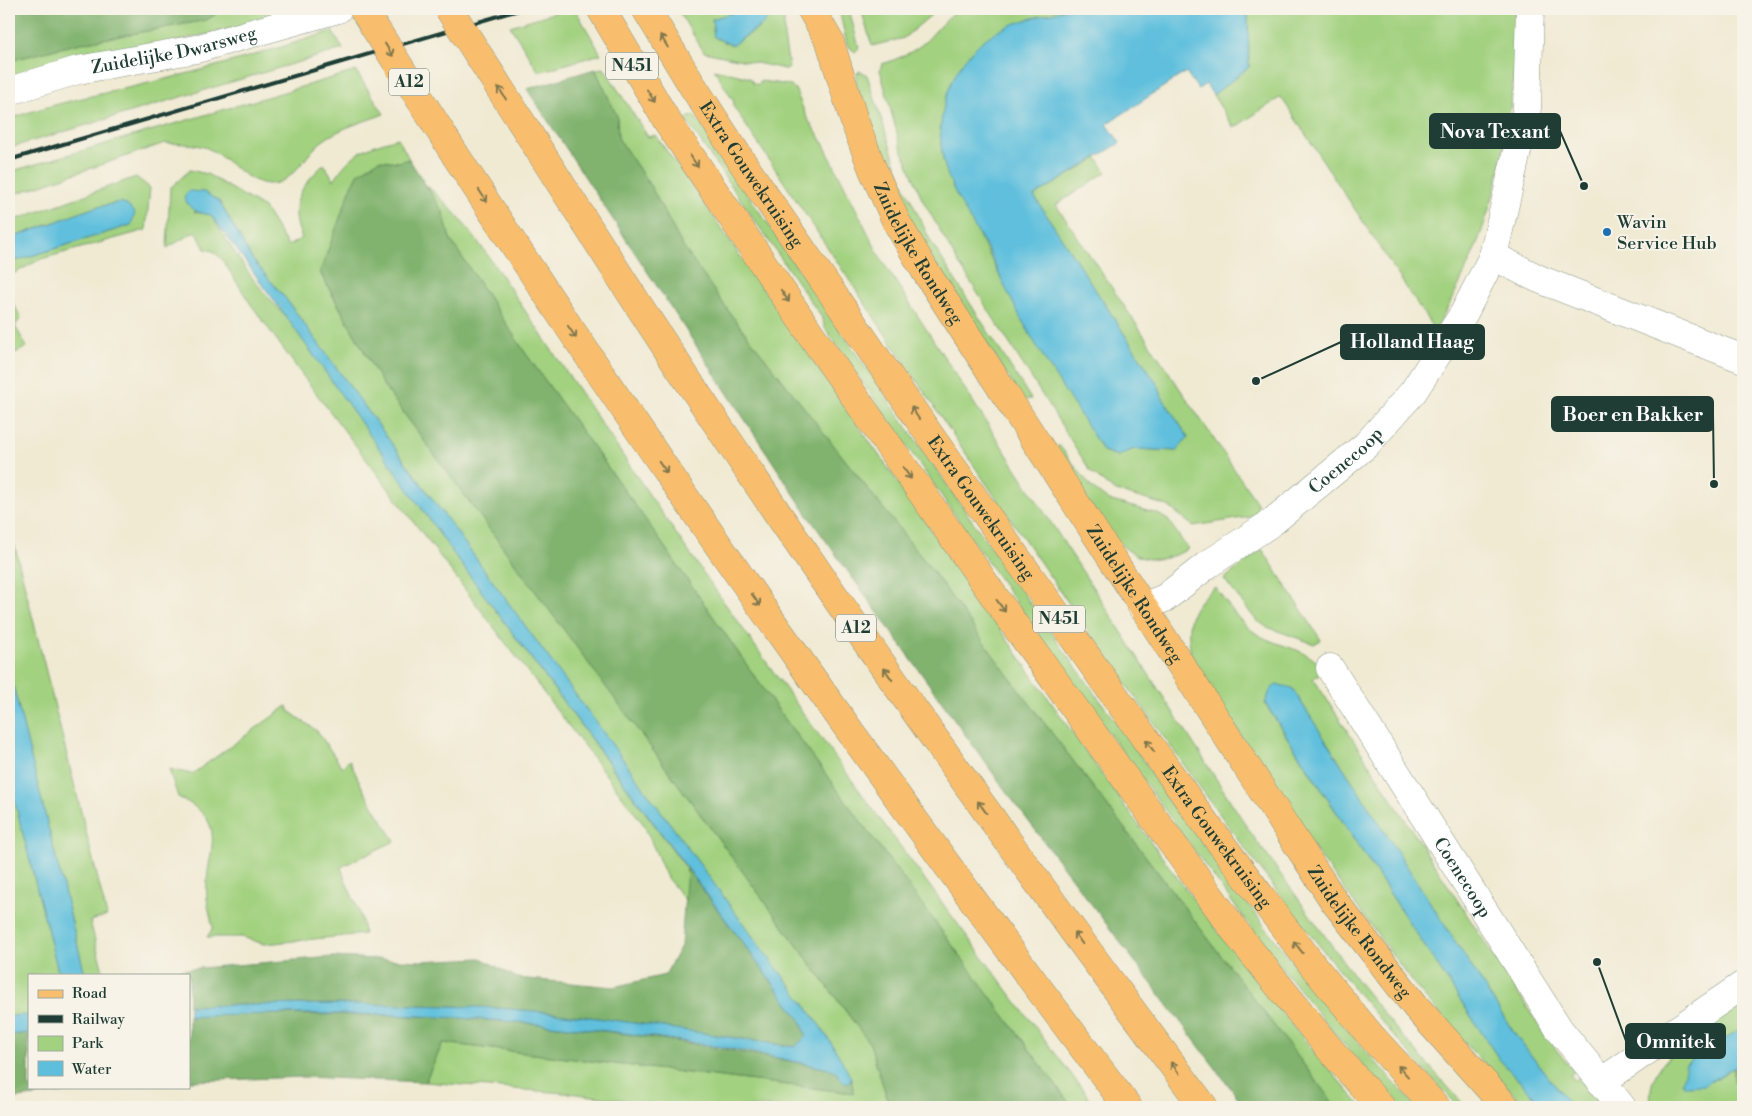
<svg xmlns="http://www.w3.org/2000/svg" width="1752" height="1116" viewBox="0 0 1752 1116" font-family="'Libre Bodoni',serif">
<rect width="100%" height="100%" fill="#f7f3e8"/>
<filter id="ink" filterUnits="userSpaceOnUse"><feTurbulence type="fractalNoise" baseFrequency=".02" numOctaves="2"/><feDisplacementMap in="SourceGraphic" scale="10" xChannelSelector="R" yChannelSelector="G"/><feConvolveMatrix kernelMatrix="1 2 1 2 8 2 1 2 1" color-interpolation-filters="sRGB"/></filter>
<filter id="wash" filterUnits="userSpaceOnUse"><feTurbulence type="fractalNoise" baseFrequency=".0096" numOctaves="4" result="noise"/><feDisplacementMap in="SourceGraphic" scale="20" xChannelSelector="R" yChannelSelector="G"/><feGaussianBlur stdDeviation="1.12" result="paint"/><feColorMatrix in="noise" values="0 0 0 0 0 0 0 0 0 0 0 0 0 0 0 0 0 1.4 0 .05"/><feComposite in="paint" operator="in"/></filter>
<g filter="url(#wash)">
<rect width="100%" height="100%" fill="#f0ead3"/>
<g fill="#a2d17f" stroke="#60875a">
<path d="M223,9h74l-55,17 -233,54v-19l67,-17 131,-24z"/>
<path d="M566,9h9l26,45 -62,18 -29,-46z"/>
<path d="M677,9h68l-33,10 2,18 17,8 27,-16 9,-12 -3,-8h20v28l5,31 -4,1 -81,-17z"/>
<path d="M839,9h10l10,39 -4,4 -8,-7z"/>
<path d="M861,9h77l-34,29 -32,8z"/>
<path d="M960,9h106l-62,19 -64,98 3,34 12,29 70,136 78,126 15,5 16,-7 43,2 11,-14 -26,-40 -3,-10 -125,-191 63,-38 9,14 -50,33 199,295 3,5 -2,8 -7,4 -56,9 -25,-20 -55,-16 -22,-18 -135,-213 -34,-60 -22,-55 -20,-74 2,-6c16,-5 32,-12 44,-23 12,-12 20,-24 34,-32z"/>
<path d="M1248,9h266c4,30 1,61 -3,91 -10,90 -32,152 -76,231l-154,-234 -47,31 -21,-33 36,-28z"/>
<path d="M332,31l11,18 -334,99v-29c47,-17 95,-25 144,-37 60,-14 120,-32 179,-51z"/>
<path d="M604,68l44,69 7,-2 28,38c94,137 190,273 285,410 125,180 249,360 394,524h-26l-332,-437 -70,-97 -202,-257 -49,-69 -32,-60 -33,-49 -1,-22 -22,-47z"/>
<path d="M714,69l36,9 3,5 6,2 1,-4 29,4 6,4 12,29 15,23 59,118 372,577 103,143 40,50 70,78h-7c-111,-116 -205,-244 -298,-374 -149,-205 -287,-417 -428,-627l1,-4z"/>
<path d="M356,71l28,43c-21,8 -45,14 -63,28 -16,13 -28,42 -52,42 -23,-1 -42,-27 -62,-36 -13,-5 -28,-4 -42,-5l-156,53v-24z"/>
<path d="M860,71l7,4 34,104 30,63 100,157 -8,1 -107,-167 -37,-80 -19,-56 -4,-17 1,-7z"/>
<path d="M694,115c139,206 280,412 426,613 94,130 186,263 297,379h-16c-89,-92 -164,-198 -239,-301 -115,-157 -226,-318 -337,-478l-3,-10 -137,-199z"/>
<path d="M398,138l11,21 -10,3 -20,-2 -20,13 -8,15 -31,85 63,112 487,659 20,63h-215l-98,-13 -152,-12 18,-39 410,50c-8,-44 -64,-108 -92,-145l-475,-649 -34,-40 -33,-58 -25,11 17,3c22,36 43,70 74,100l168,238 234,316 -1,32 -19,-23 -23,-53 -341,-449 -53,-73 -28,-44 -9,-8 -8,-2 -9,-18 -29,17 3,-60 20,-18 17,4 57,34 24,38 14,-8c-15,-33 -1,-52 22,-74l10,16c18,-29 33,-33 64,-42z"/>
<path d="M136,177l14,11 -4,42 -105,29 -32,17v-13l122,-38 -3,-19 -7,-4 -28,6 -84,31v-17z"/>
<path d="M426,185c42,35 71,85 102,130 45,67 90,133 135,200 139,201 285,398 433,592h-24l-296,-400 -131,-188 -119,-165 -76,-115 -7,-27z"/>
<path d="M9,295l12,23 -6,8 12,21 -16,8 -2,-1z"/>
<path d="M1059,445l33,43 16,12 50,14 10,6 20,29c-50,28 -72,-6 -98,-44 -12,-19 -24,-37 -36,-55z"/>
<path d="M14,543l93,373 -17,5 14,54h-19l-76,-306v-125z"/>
<path d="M1262,549l59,91 -7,4 -47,-17 -11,-7 -32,-41z"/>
<path d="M1215,587c13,17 24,36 42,47 22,14 52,13 68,37l-12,7 234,360 27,34 -4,3 4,6 5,-4 24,30h-31l-54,-68 -226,-351 -27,16 234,355 45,48h-18l-54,-56 -55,-63 -121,-164 -105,-168c-5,-33 -3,-48 24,-69z"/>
<path d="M287,706l3,6 27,19 25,36 7,-7 15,31 31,50 -54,26c6,24 21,41 23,67l-100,10 -22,-7h-35l6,-9c-2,-10 -5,-20 -6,-30 -4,-46 28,-74 -29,-101l-9,-28 23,5z"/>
<path d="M9,779l50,196h-30v40l-20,1z"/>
<path d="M1743,999v28l-57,37 2,21c18,3 31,-8 46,-18v8l9,13v19h-91c-6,-21 6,-42 23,-55l-4,-6z"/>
</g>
<g fill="#81b36e" stroke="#507851">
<path d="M9,9h214l-16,11 -131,24 -67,17z"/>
<path d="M595,69l22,47 1,22 33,49 32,60 49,69 202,257 70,97 332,437h-91l-237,-313 -197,-274 -284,-431z"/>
<path d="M409,159l34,53 7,27 76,115 119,165 131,188 296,400h-182l-20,-63 -487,-659 -63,-113 31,-84 8,-15 20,-13 20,2z"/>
<path d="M687,869l114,152 5,15 -10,11c-106,-15 -213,-35 -320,-40 -95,-4 -192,-3 -287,-1v-31h-37l12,-4 168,-14 88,4 61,-3 36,20 96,9 52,-12 16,-29z"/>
<path d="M241,1014c83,1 166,0 249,6 116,8 231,27 344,50l9,12 6,1 2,-5 3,15 -411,-50 -18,39 -120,-5 -116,4v-64z"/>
<path d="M29,1033v54h83l-103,12v-64z"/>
<path d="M1743,1061v27l-9,-6v-15z"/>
</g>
<g fill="#5ebfdd" stroke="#3e7e88">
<path d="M745,9h19l3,8 -2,6 -33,22 -18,-8 -2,-18z"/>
<path d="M1066,9h182l1,58 -36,28 -7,-11 -8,5 -12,-17 -79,52 13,19 -86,53 125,191 3,10 26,40 -11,14 -43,-2 -16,7 -15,-5c-31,-50 -66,-99 -92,-152 -8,-15 -14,-30 -21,-45 -16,-30 -40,-62 -47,-95 -10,-51 12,-109 61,-131 19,-9 42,-13 62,-19z"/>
<path d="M189,191l15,1 15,9 33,58 34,40 475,649c32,41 67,83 90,130l-2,5 -6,-1 -9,-12c-38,-8 -76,-17 -114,-23 -175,-29 -355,-39 -531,-30v-11c95,-2 192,-3 287,1 107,5 214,25 319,40l11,-11 -5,-15 -348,-468 -168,-238 -74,-100c-15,-3 -21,-4 -27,-18z"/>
<path d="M121,202l7,4 7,7 -4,12 -122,38v-24l84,-31z"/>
<path d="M9,669l76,306h-26l-50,-196z"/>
<path d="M1276,684l16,4 226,351 54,68h-28l-45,-48 -234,-356 5,-12z"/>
<path d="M29,1015v18l-20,2v-19z"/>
<path d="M1743,1027v34l-38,24 -20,1 -3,-4 4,-18z"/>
</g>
</g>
<g filter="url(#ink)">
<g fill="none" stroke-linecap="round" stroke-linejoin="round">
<g stroke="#889484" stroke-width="29">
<g id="minor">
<path id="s1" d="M9,91l69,-21 118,-21 142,-40"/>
<path d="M1493,256l34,-148 3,-99"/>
<path id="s2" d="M1142,607l23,-9 42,-33 64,-42 95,-78 47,-53 51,-79 29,-57 46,23 204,80"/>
<path id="s3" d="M1330,668l229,361 63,78"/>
<path d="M1601,1082l142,-97"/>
</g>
</g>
<g stroke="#889484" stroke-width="29">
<g id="major">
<path d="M601,9l66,112 143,212 186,266 245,340 87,108 53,60"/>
<path id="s4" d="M646,9l46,76 54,83 185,269 267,376 116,154 57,69 65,71"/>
<path id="s5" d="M811,9l19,33 24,78 19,50 23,51 28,48 410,632 83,107 89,99"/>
</g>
</g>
<g stroke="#889484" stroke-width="29">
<g id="highway">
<path d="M529,134c52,82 104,164 158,245 165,248 338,490 517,728"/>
<path d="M456,156c212,326 437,642 672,951"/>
</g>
</g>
<use href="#minor" stroke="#fff" stroke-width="28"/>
<use href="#major" stroke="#f9be6d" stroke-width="28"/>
<use href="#highway" stroke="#f9be6d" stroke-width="28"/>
<path stroke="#1f3d34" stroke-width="4" d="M9,160l513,-151"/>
<g stroke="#889484" stroke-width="29" stroke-linecap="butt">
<g id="highway-bridge">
<path d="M363,9l93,147"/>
<path d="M449,9l80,125"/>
</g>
</g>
<use href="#highway-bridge" stroke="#f9be6d" stroke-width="28"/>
</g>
<defs><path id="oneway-shaft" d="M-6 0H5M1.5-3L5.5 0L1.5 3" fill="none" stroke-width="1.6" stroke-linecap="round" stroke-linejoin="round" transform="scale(1.25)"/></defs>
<g stroke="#81774e">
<use href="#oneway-shaft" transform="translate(664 41) rotate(-121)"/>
<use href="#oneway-shaft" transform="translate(389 50) rotate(58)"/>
<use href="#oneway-shaft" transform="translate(502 93) rotate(-122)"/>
<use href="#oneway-shaft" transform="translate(651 96) rotate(58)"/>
<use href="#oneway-shaft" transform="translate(694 161) rotate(56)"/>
<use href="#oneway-shaft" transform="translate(483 196) rotate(57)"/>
<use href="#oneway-shaft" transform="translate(785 296) rotate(56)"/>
<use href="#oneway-shaft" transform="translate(572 332) rotate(56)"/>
<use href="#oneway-shaft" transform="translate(915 413) rotate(-124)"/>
<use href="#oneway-shaft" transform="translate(663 467) rotate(55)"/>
<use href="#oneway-shaft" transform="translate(907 473) rotate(55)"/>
<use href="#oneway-shaft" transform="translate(756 600) rotate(55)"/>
<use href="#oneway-shaft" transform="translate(1001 606) rotate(54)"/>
<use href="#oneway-shaft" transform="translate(888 674) rotate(-125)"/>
<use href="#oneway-shaft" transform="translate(1150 746) rotate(-126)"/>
<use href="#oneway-shaft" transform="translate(982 807) rotate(-126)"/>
<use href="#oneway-shaft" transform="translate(1078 938) rotate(-126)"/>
<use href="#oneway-shaft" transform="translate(1298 947) rotate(-128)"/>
<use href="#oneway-shaft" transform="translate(1175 1068) rotate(-127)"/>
<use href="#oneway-shaft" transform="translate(1403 1071) rotate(-132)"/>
</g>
</g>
<circle fill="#1f6fb2" stroke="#f7f3e8" stroke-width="2" cx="1607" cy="232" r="5"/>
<g text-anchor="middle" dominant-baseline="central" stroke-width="4" stroke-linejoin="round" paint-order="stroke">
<g fill="#f7f3e8" stroke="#60746a" stroke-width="1">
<rect x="606" y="52.5" width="52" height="27" rx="4"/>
<rect x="389" y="68.5" width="40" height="27" rx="4"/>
<rect x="1033" y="605.5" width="52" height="27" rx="4"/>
<rect x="836" y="614.5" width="40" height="27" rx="4"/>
</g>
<g font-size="16" font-weight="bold" fill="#1f3d34">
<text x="632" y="66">N451</text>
<text x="409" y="82">A12</text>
<text x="1059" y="619">N451</text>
<text x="856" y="628">A12</text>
</g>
<g font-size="18" fill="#1f3d34" stroke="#f7f3e8">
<text stroke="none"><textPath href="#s1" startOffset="170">Zuidelijke Dwarsweg</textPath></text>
<text stroke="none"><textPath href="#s4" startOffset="196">Extra Gouwekruising</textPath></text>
<text stroke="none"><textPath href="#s5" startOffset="268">Zuidelijke Rondweg</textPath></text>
<text stroke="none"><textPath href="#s2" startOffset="252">Coenecoop</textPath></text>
<text stroke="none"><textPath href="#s4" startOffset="601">Extra Gouwekruising</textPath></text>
<text stroke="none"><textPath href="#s5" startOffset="672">Zuidelijke Rondweg</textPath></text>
<text stroke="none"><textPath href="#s4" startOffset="1006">Extra Gouwekruising</textPath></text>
<text stroke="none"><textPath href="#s3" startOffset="248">Coenecoop</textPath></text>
<text stroke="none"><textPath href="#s5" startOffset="1078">Zuidelijke Rondweg</textPath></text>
</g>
<g font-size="18" fill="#1f3d34" stroke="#f7f3e8" text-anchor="start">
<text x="1617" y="222">Wavin<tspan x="1617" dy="21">Service Hub</tspan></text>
</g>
</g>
<path fill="none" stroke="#1f3d34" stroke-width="2" d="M1584 186L1560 131M1256 381L1341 342M1714 484L1713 414M1597 962L1626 1041"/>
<g fill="#1f3d34" stroke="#f7f3e8" stroke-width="2">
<circle cx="1584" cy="186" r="5"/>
<circle cx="1256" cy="381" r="5"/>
<circle cx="1714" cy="484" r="5"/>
<circle cx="1597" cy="962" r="5"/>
</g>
<g fill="#1f3d34" stroke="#1f3d34" stroke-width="2">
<rect x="1430" y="114" width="130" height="34" rx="5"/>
<rect x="1341" y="325" width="143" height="34" rx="5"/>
<rect x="1552" y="397" width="161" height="34" rx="5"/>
<rect x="1626" y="1024" width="99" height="34" rx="5"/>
</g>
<g font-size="19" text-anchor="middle" font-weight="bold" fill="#fff">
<text x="1495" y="138">Nova Texant</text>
<text x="1412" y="348">Holland Haag</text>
<text x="1633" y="421">Boer en Bakker</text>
<text x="1676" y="1048">Omnitek</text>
</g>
<rect width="1752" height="1116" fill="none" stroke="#f7f3e8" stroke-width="30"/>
<rect x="28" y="974" width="162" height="115" fill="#f7f3e8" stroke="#a1aaa0"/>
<rect x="38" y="990" width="25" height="8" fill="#f9be6d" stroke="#a1aaa0"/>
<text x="72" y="998" font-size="15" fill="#1f3d34">Road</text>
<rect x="38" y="1015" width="25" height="8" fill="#1f3d34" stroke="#a1aaa0"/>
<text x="72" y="1024" font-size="15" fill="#1f3d34">Railway</text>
<rect x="38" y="1036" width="25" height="15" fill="#a2d17f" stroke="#a1aaa0"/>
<text x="72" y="1048" font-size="15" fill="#1f3d34">Park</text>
<rect x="38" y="1061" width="25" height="15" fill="#5ebfdd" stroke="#a1aaa0"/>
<text x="72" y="1074" font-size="15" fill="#1f3d34">Water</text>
</svg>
